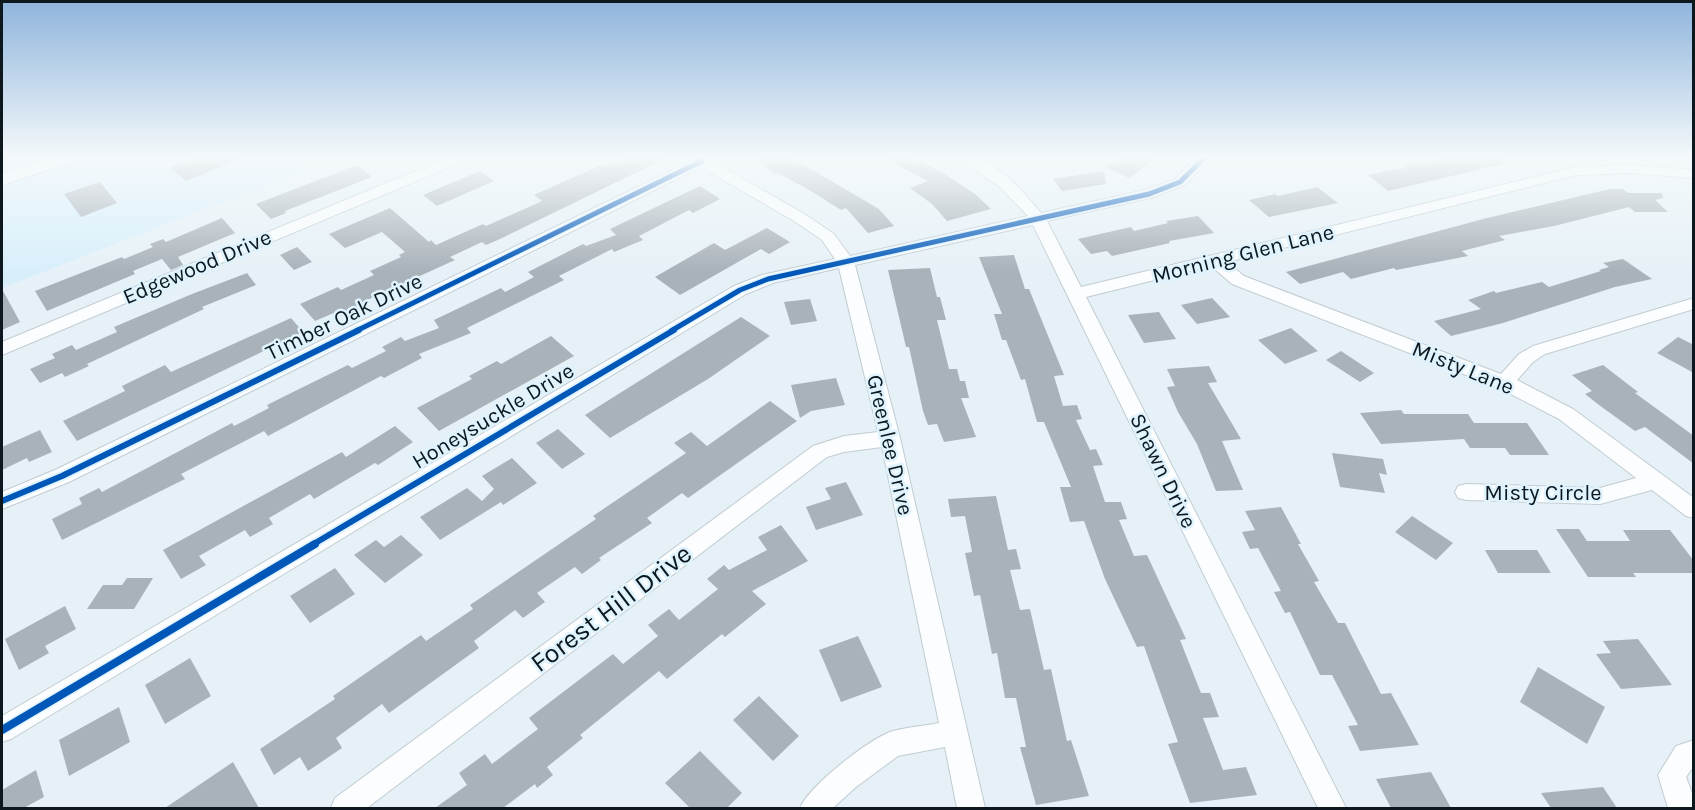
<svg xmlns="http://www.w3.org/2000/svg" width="1695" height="810" viewBox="0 0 1695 810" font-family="Karla,sans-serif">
<rect width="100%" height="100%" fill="#e6f1f7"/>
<path fill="#d8effb" d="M2,158h293l13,11 -306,119z"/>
<g fill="#a9b2b9">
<path d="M195,158h45l1,1 -55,22 -16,-13z"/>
<path d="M625,158h41l-166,81 -14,6 -4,-3 -32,15 5,3 -99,45 2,3 -18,8 -4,-4 -21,9 -15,-17 38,-17 3,3 33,-15 -4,-4 31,-14 -2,-2 6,-3 -23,-20 -37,16 -16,-14 61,-26 39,34 2,-2 5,5 47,-21 3,2 56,-25 -8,-6 67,-30 4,2z"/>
<path d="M754,158h38l87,51 15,17 -26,7 -22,-25 -5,2 -30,-19 -33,-18 -3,1z"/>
<path d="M884,158h30l29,15 32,21 16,15 -44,12 -15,-17 -22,-16 18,-7z"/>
<path d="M1119,158h37l-27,20 -24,-11z"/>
<path d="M1449,158h54v6l-115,27 -20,-16 40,-8 -4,-3z"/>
<path d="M357,165l15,12 -87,34 1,2 -15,6 -15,-15z"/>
<path d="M480,171l14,10 -57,25 -14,-11z"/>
<path d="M1104,171l2,13 -44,7 -9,-12z"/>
<path d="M100,182l17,21 -36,14 -17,-23z"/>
<path d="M700,186l20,13 -27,14 -4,-3 -50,26 4,4 -29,12 -2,-3 -53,27 5,4 -97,48 4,5 -52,21 3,4 -38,20 -3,-2 -113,60 -4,-5 -83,43 4,5 -123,61 -10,-21 30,-15 -3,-6 20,-10 3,4 130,-69 2,3 35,-18 -2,-3 26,-13 55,-27 4,3 34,-17 -4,-4 19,-10 4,4 34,-13 -5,-8 67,-32 4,4 29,-15 -6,-5 55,-28 3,2 30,-11 -6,-6z"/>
<path d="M1317,187l21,16 -69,14 -20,-17 26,-6 3,2z"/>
<path d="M1610,189h13l5,4h34l1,5 -8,2 13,12h-33l-6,-5 -75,19 -55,10 6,4 -43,11 6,5 -72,14 -2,-2 -43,11 -8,-7 -43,12 -14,-12 201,-54z"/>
<path d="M1198,216l16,17 -45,8 1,2 -58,13 -5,-5 -16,3 -13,-15 53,-12 3,4 34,-8 -2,-2z"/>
<path d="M222,218l13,15 -57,24 5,8 -12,5 -9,-11 -29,12 2,3 -88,37 -12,-20 87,-34 2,2 29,-12 -3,-3 13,-5 3,3z"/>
<path d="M767,228l23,14 -21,12 -8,-5 -81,46 -25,-18 59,-34 11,7z"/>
<path d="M297,247l15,15 -18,8 -14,-15z"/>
<path d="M1014,255l11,34h4l35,86 -10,1 9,30 14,-1 5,14 -6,1 14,30 6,-1 7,16 -10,1 12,36h16l6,17 -8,1 15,36 13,-1 39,84 -6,1 21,53h9l9,24 -16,1 20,52 23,-3 11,28 -67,8 -22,-59 10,-2 -34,-96 -7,1 -32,-68 -21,-58 -14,1 -10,-35h11l-27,-65h-7l-12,-43 -4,1 -15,-40h-4l-8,-26h8l-23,-57z"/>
<path d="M1623,259l29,20 -37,8 -112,36 -52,13 -17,-15 47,-12 -13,-9 26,-9 2,2 46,-11 7,5 52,-16 -2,-1 10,-3 -6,-4z"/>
<path d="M930,268l7,29h3l6,23h-9l12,49h8l3,12h5l4,17h-8l15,39 -32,5 -7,-18 -9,1 -5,-14 -14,-64h-3l-18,-77z"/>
<path d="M247,273l9,12 -54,22 2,2 -117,55 2,2 -24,11 -3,-4 -22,10 -10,-14 25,-11 -3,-4 20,-9 4,5 41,-18 -3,-5 78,-33z"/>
<path d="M2,289l18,33 -18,8z"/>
<path d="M1212,298l18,19 -33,7 -16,-19z"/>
<path d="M810,299l7,22 -26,4 -7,-23z"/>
<path d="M1159,312l17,27 -32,4 -16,-28z"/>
<path d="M741,317l29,19 -62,43 -98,59 -25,-23z"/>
<path d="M291,318l12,14 -226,109 -14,-20 62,-30 -3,-5 43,-21 6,7z"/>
<path d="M1291,328l27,23 -33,13 -27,-24z"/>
<path d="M551,336l23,20 -135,75 -22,-23 55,-29 -3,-3 28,-15 4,3z"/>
<path d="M1678,337l16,8v28l-37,-20z"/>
<path d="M1341,351l33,22 -14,9 -34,-22z"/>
<path d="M1603,365l35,27 -3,1 59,43v28l-49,-37 -10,4 -36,-26 -14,-11 7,-3 -20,-16z"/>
<path d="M1209,366l8,16 -9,1 33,56 -19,2 21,49 -27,1 -19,-47 -19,-32 -11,-25 8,-1 -8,-17z"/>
<path d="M836,378l9,27 -34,6 -11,7 -9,-33z"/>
<path d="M770,401l27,20 -109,77 -6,-5 -35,25 5,5 -53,35 2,2 -19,14 -7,-7 -38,26 8,9 -22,16 -8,-8 -41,31 5,7 -90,65 -7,-9 -46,34 6,10 -34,23 -8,-14 -26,18 -14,-26 75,-50 -2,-3 88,-61 5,6 47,-32 -3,-4 126,-86 -3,-3 93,-63 -12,-10 17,-11 16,14z"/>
<path d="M1401,410l3,4h64l6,9h53l22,32h-39l-5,-7h-35l-6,-9 -83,5 -21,-31z"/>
<path d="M395,426l18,16 -35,23 -3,-2 -61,36 -4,-5 -41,24 4,6 -23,13 -5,-7 -46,26 7,9 -25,14 -18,-29 179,-98 4,5z"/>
<path d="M558,429l27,25 -23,15 -26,-26z"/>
<path d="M40,430l12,22 -23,10 -2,-4 -25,12v-23z"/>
<path d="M1332,453l51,6 4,16 -8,-2 6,20 -45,-6z"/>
<path d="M512,458l25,25 -34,22 -2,-3 -61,38 -20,-23 47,-29 15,13 12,-12 -12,-13z"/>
<path d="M846,482l17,33 -47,15 -10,-23 25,-8 -6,-11z"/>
<path d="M996,496l12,54 8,-1 5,20 -11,1 10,40 10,-1 14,61 7,-1 16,72 4,-1 18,56 -53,9 -16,-58h6l-10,-49h-11l-8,-45 -5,1 -12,-59 -6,1 -9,-43 7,-1 -7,-36 -14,1 -3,-18z"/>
<path d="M1281,507l20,37h-3l21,37 -5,1 24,41h7l36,71 10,-1 28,52 -59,6 -12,-25 10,-1 -26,-50h-12l-30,-63 -5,1 -11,-21 7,-1 -23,-43 -8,1 -8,-17 13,-2 -10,-19z"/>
<path d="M1412,516l41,27 -17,17 -41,-28z"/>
<path d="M781,525l27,36 -56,30 14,13 -41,33 -3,-3 -55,45 -8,-8 -79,64 3,3 -36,29 6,8 -16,13 -2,-4 -32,24h-68l32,-23 -8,-12 26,-19 7,10 46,-35 -9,-11 84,-64 10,10 35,-28 -10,-11 21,-16 10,11 39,-31 -11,-10 17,-14 5,5 38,-20 -9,-13z"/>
<path d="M1556,529h23l8,12h43l-7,-11h47l24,31v12h-61l3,4h-48z"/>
<path d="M401,535l22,20 -38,28 -31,-28 22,-15 8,7z"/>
<path d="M1485,550h52l14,23h-53z"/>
<path d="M335,568l20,26 -45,29 -20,-27z"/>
<path d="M127,578h26l-19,31h-47l16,-24h19z"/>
<path d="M65,606l11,23 -31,17 4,7 -30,17 -14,-31z"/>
<path d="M858,636l24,51 -41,15 -22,-52z"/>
<path d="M1638,639l34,46 -51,4 -25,-35 15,-1 -8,-12z"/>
<path d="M190,658l21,38 -46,28 -20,-39z"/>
<path d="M1538,667l67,40 -18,37 -67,-42z"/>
<path d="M759,696l40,40 -26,25 -40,-41z"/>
<path d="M119,707l11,35 -61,34 -10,-36z"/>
<path d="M700,751l42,42 -15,15h-37l-25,-25z"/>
<path d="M233,762l26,46h-94z"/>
<path d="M36,770l8,27 -20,11h-22v-18z"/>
<path d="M1431,772l20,36h-60l-15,-29z"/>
<path d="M1603,787l14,21h-66l-10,-15z"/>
</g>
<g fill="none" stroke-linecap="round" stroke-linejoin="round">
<g stroke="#c1ccd2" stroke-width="2">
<g id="minor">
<path d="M447,158h19l-2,3 -462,194v-13z"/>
<path d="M689,158h18l99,57 28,19 16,22 178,-40 -28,-29 -42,-29c6,0 13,-1 19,0 22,6 50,38 64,55l104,-23 30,-11 21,-21h15l-26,27 -31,12 -107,24 34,66 495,-120 54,-2 64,5v8l-64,-5 -54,2 -349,87 17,14 257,98 18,-20 14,-8 161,-48v11l-149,45 -12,8 -16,18 56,29 121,89v20l-8,-2 -34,-26 -52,14 -134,-4 -8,-2 -3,-6 3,-6 8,-2 134,4 36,-10 -77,-59 -62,-32 -265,-103 -21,-18 -125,31 260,511h-28l-285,-583 -178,40 45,173 85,370h-28l-12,-61 -47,9 -42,31 -23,21h-33c9,-22 70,-70 93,-77 15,-4 31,-5 46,-8l-57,-276 -38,5 -17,5 -460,351h-36l4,-10 478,-352 31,-10 34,-4 -39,-164 -66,15 -27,11 -735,445 -9,3v-26l732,-430 28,-11 73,-16 -13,-19 -28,-19 -93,-54 -632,315 -67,27v-17l53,-22 636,-309z"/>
<path d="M1694,740v26l-8,11 8,21v10h-26l-10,-33 18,-29z"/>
</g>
</g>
<g stroke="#c1ccd2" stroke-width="2">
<path id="major" d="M48,158h26l-3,4 -69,23v-11z"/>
</g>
<use href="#minor" fill="#fbfdfe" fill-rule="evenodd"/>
<use href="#major" fill="#fbfdfe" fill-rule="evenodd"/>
<g stroke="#dff3fe" stroke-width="8">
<g id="cycleway-far2">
<path d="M356,331l346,-170"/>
<path d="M671,331l69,-41 28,-11 381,-85 31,-12 24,-24"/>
</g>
</g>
<g stroke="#dff3fe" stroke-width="10">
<g id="cycleway-far1">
<path d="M2,501l60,-25 297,-146"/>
<path d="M312,545l362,-215"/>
</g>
</g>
<g stroke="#dff3fe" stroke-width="11">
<path id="cycleway" d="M2,730l313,-186"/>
</g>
<use href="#cycleway-far2" stroke="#0057b8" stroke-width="5"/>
<use href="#cycleway-far1" stroke="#0057b8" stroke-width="6"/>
<use href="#cycleway" stroke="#0057b8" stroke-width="8"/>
</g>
<linearGradient id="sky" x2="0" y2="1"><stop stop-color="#8fb4dc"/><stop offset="0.58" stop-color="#f4f9fb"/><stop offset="1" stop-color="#f4f9fb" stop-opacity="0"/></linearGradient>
<rect width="1695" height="271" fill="url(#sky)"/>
<g text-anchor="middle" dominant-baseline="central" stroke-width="5" stroke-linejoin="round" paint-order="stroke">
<g font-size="22" fill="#0c181e" stroke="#dff3fe">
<text transform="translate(1243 254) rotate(-14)">Morning Glen Lane</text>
<text transform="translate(197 267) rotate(-23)">Edgewood Drive</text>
<text transform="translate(344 317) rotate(-26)">Timber Oak Drive</text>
<text transform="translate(1463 368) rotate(22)">Misty Lane</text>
<text transform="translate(493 416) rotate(-31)">Honeysuckle Drive</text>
<text transform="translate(890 445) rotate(77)">Greenlee Drive</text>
<text transform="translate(1163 471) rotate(64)">Shawn Drive</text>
<text x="1543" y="493">Misty Circle</text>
</g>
<g font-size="27" fill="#0c181e" stroke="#dff3fe">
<text transform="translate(611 608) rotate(-37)">Forest Hill Drive</text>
</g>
</g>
<rect width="1695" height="810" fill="none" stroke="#0c181e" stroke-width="6"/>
</svg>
